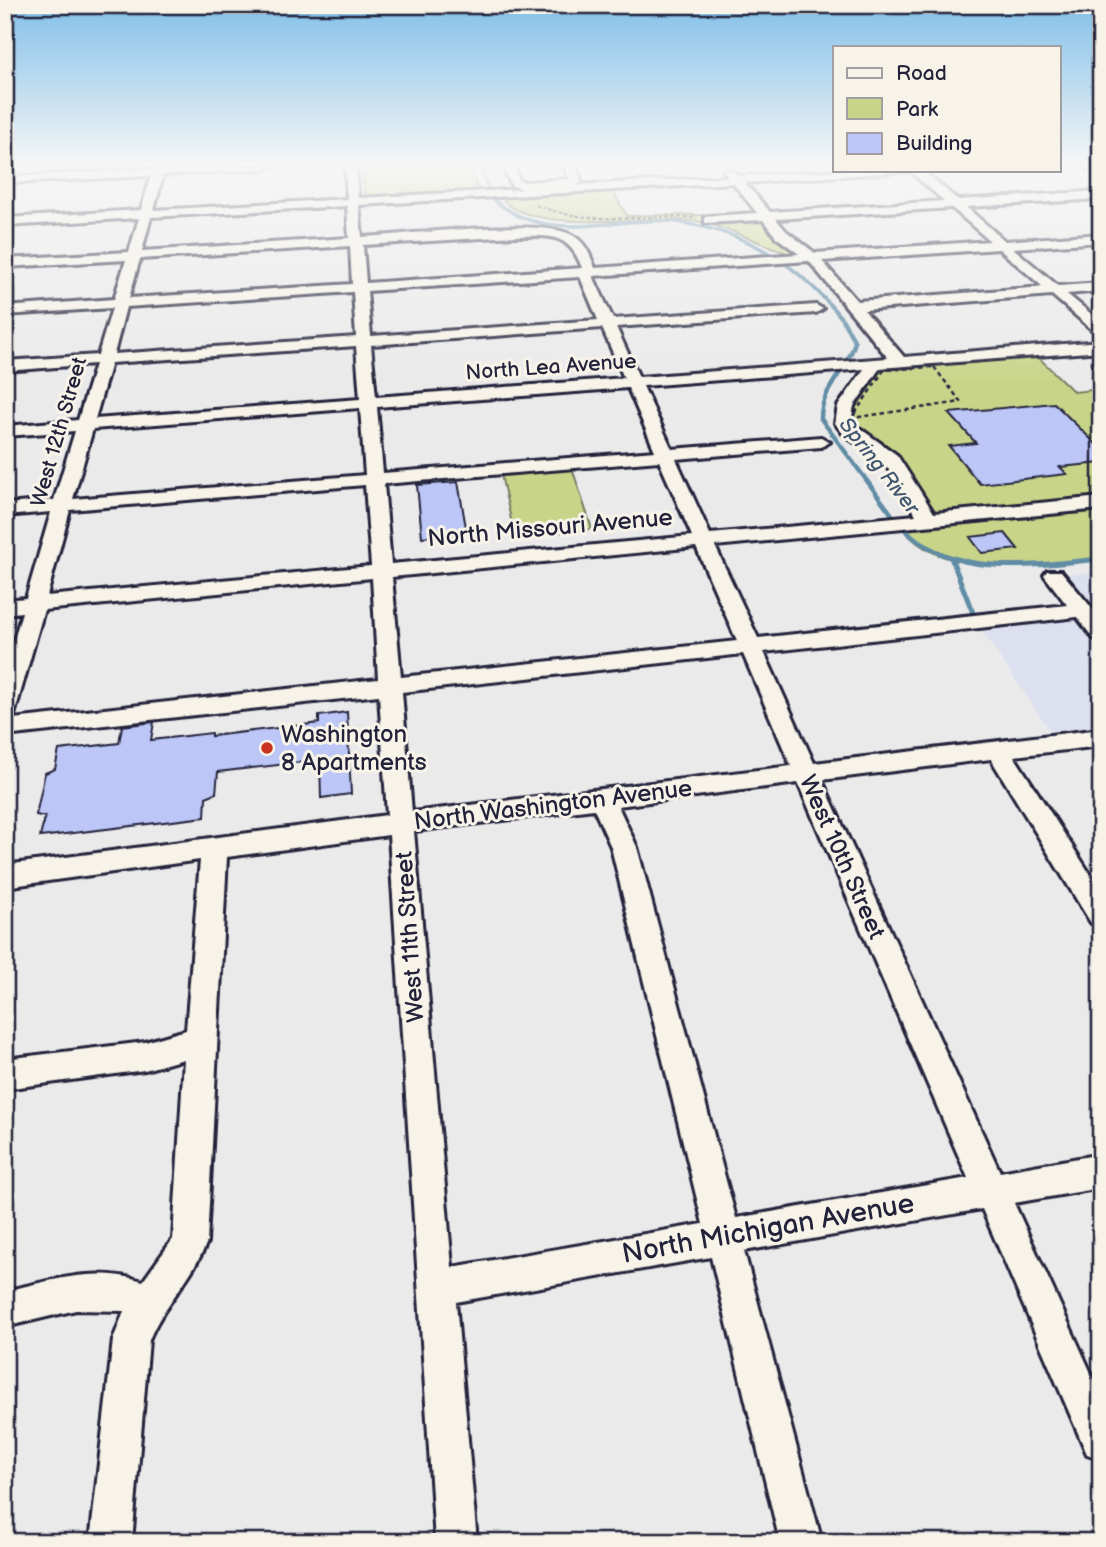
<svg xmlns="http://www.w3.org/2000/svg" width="1106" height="1547" viewBox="0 0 1106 1547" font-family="'Balsamiq Sans',sans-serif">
<rect width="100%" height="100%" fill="#ebeaeb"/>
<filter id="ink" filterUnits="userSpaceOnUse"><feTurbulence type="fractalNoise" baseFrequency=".0143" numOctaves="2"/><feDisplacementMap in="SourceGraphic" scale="14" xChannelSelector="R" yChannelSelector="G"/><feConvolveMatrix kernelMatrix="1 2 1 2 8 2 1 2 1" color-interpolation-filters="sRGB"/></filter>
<g filter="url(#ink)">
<path fill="#dde0ef" d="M1101,572v165l-43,5 -78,-114 107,-12 -33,-41z"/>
<g fill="#c8d589" stroke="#757c62" stroke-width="2">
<path d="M362,166h108l8,24 -113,6z"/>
<path d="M612,190l15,26c46,-3 91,1 137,-2l44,39 -16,2c-27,-9 -64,-28 -91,-33 -48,-9 -172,16 -201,-26z"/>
<path d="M1038,357l36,35 27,-3v114l-172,17 -21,-36 -58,-53 -6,-22 27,-38z"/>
<path d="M572,468l20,61 -77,8 -14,-62z"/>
<path d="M1101,511v48c-60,4 -154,23 -197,-29z"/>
</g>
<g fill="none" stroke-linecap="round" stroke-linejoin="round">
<path stroke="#608ca5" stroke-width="3.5" d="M480,166c4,10 8,26 15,35 3,3 9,6 13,9 50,32 114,5 169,12 72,10 121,42 166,98"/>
<path stroke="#608ca5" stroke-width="4.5" d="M842,319l13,23c-7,28 -35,47 -34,77l75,101"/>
<g stroke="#608ca5" stroke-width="5">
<path d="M895,518c48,64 136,47 206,41"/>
<path d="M952,560l23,58"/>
</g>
</g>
<g fill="#bcc7f8" stroke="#22223b" stroke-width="2">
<path d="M1054,403l47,46v14l-41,4 7,7 -87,10 -31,-38 27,-3 -27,-30z"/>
<path d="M458,482l9,51 -45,4 -5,-52z"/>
<path d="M1005,533l13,16 -36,4 -12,-16z"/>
<path d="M347,712l4,82 -30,4 -1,-38 -102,12 -2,21 -10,4 -1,20 -165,20 5,-20 -9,-2 9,-42 10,-4 4,-19 60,-7 3,-17 32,-4 -3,18 60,-7v3l108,-13v-7z"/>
</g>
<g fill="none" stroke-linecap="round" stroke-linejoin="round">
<g stroke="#22223b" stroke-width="6">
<g id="minor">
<path d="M155,166h10v2l106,-2 -6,3 -102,6 -9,35 193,-11 -2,-33h11l2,32 164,-9 -11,-4 -8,-19h10l7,15 6,1 43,-3 -5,-13h11l7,16 -6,3 152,-8 -4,-5 6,-3 9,7 111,-6h72l36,30 143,-9v8l-135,8 39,34 96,-7v8l-88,6 45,38 43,-3v8l-34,3 34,28v12l-5,-1 -44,-38 -188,15 40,47 197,-16v10l-221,17 -26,38 -3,16 46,33 37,58 167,-16v12l-386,37 43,92 309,-33 -23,-30 3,-4h14l40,48v21l-8,-2 -16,-21 -313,35 50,111 287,-34v17l-87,10 87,135v35l-10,-3 -100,-164 -169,21 178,392 101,-18v34l-87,15 87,192v64l-14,-5 -105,-245 -238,42 78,291h-42l-69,-285 -255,45 21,240h-42l-46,-707 -162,22 -20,385c-15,37 -45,64 -58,98l-17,202h-42l23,-202 11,-29 -48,-1 -71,17v-36c48,-11 90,-25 138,-10l30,-42 11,-180 -39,11 -140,19v-30l140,-17 41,-12 14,-170 -195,27v-22l382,-50 -8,-120 -374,41v-65l17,-59 -17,2v-14l21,-2 25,-86 -46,4v-12l49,-4 21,-69 -70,5v-10l73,-6 17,-56 -90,7v-10l93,-6 14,-47 -107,7v-8l109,-8 12,-39 -121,7v-8l124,-7 10,-34 -134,8v-8l136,-8 10,-34 -146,7v-6l149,-8zM910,171l34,30 -174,11 -25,-29zM733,183l24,30 -48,3 -4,1v6l58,-3 13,17 23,17 -204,14c-5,-14 -11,-28 -25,-34 -35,-16 -164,1 -208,3l-3,-32zM347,206l2,32 -207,13 9,-34zM952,208l38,33 -175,12 -29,-22 -10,-12zM516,236c33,0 53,-4 66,32l-216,15 -3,-38zM350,246l2,38 -223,14 11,-39zM999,249l44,38 -186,14 -35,-40zM809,261l79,97 -249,19 -23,-50 200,-14 7,-4 -7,-4 -203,14 -20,-43zM580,277l18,43 -227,16 -4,-45zM353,292l3,45 -242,17 12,-47zM602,328l22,50 -248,19 -5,-52zM356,346l4,53 -265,20 16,-56zM864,369l-26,37 -3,17 9,12 40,27 32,53 -206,19 -34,-75 145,-12 9,-5 -9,-5 -149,12 -29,-63zM628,388l27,63 -272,22 -6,-66zM360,408l5,67 -292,24 20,-70zM659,461l33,75 -301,28 -7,-80zM365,485l6,81 -324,30 23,-86zM696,547l41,94 -336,36 -9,-100zM372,578l6,101 -365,40 31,-109zM743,654l48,112 -379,46 -10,-120zM798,783l170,395 -232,40 -99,-371 -19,-41zM594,809l17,38 92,377 -251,43 -38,-436z"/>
<path d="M1084,166l17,2v8z"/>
</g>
</g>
<path stroke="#22223b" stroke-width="2" stroke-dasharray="3.5 2.5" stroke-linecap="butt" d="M536,205c55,22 103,9 161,13"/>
<path stroke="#22223b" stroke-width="2.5" stroke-dasharray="4.5 3.5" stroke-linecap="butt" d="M934,367l27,35 -109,16 32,-48z"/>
<use href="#minor" fill="#f7f3e8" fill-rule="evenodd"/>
</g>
</g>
<linearGradient id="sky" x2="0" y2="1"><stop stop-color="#82c0e9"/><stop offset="0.43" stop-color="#f6f6f6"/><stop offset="1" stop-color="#f6f6f6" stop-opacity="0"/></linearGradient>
<rect width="1106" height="382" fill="url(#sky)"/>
<circle fill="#c8321e" stroke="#f7f3e8" stroke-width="2.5" cx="267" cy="748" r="7"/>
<g text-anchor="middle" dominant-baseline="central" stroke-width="6" stroke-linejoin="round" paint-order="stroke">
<g font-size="21" fill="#22223b" stroke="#f7f3e8">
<text transform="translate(551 367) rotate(-4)">North Lea Avenue</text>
<text transform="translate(59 432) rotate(-74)">West 12th Street</text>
</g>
<g font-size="21" font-style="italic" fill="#415770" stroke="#f7f3e8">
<text transform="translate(879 466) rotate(52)">Spring River</text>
</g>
<g font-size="24" fill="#22223b" stroke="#f7f3e8">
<text transform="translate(550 528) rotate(-5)">North Missouri Avenue</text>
<text transform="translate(553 805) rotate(-7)">North Washington Avenue</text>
<text transform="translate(842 857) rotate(66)">West 10th Street</text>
<text transform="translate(410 937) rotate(-94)">West 11th Street</text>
</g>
<g font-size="24" fill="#22223b" stroke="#f7f3e8" text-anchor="start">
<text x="281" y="734">Washington<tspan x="281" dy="28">8 Apartments</tspan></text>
</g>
<g font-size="28" fill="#22223b" stroke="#f7f3e8">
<text transform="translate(768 1229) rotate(-10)">North Michigan Avenue</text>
</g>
</g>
<rect width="1106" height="1547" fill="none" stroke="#f7f3e8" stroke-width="28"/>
<rect x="14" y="14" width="1078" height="1519" fill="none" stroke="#22223b" stroke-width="2.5" filter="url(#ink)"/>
<rect x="833" y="46" width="228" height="126" fill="#f7f3e8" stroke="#a29fa3" stroke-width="2"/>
<rect x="847" y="68" width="35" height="10" fill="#f7f3e8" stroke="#a29fa3" stroke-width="2"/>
<text x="896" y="80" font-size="21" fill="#22223b">Road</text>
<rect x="847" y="98" width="35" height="21" fill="#c8d589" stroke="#a29fa3" stroke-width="2"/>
<text x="896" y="116" font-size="21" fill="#22223b">Park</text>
<rect x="847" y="133" width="35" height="21" fill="#bcc7f8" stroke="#a29fa3" stroke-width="2"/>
<text x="896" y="150" font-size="21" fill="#22223b">Building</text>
</svg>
